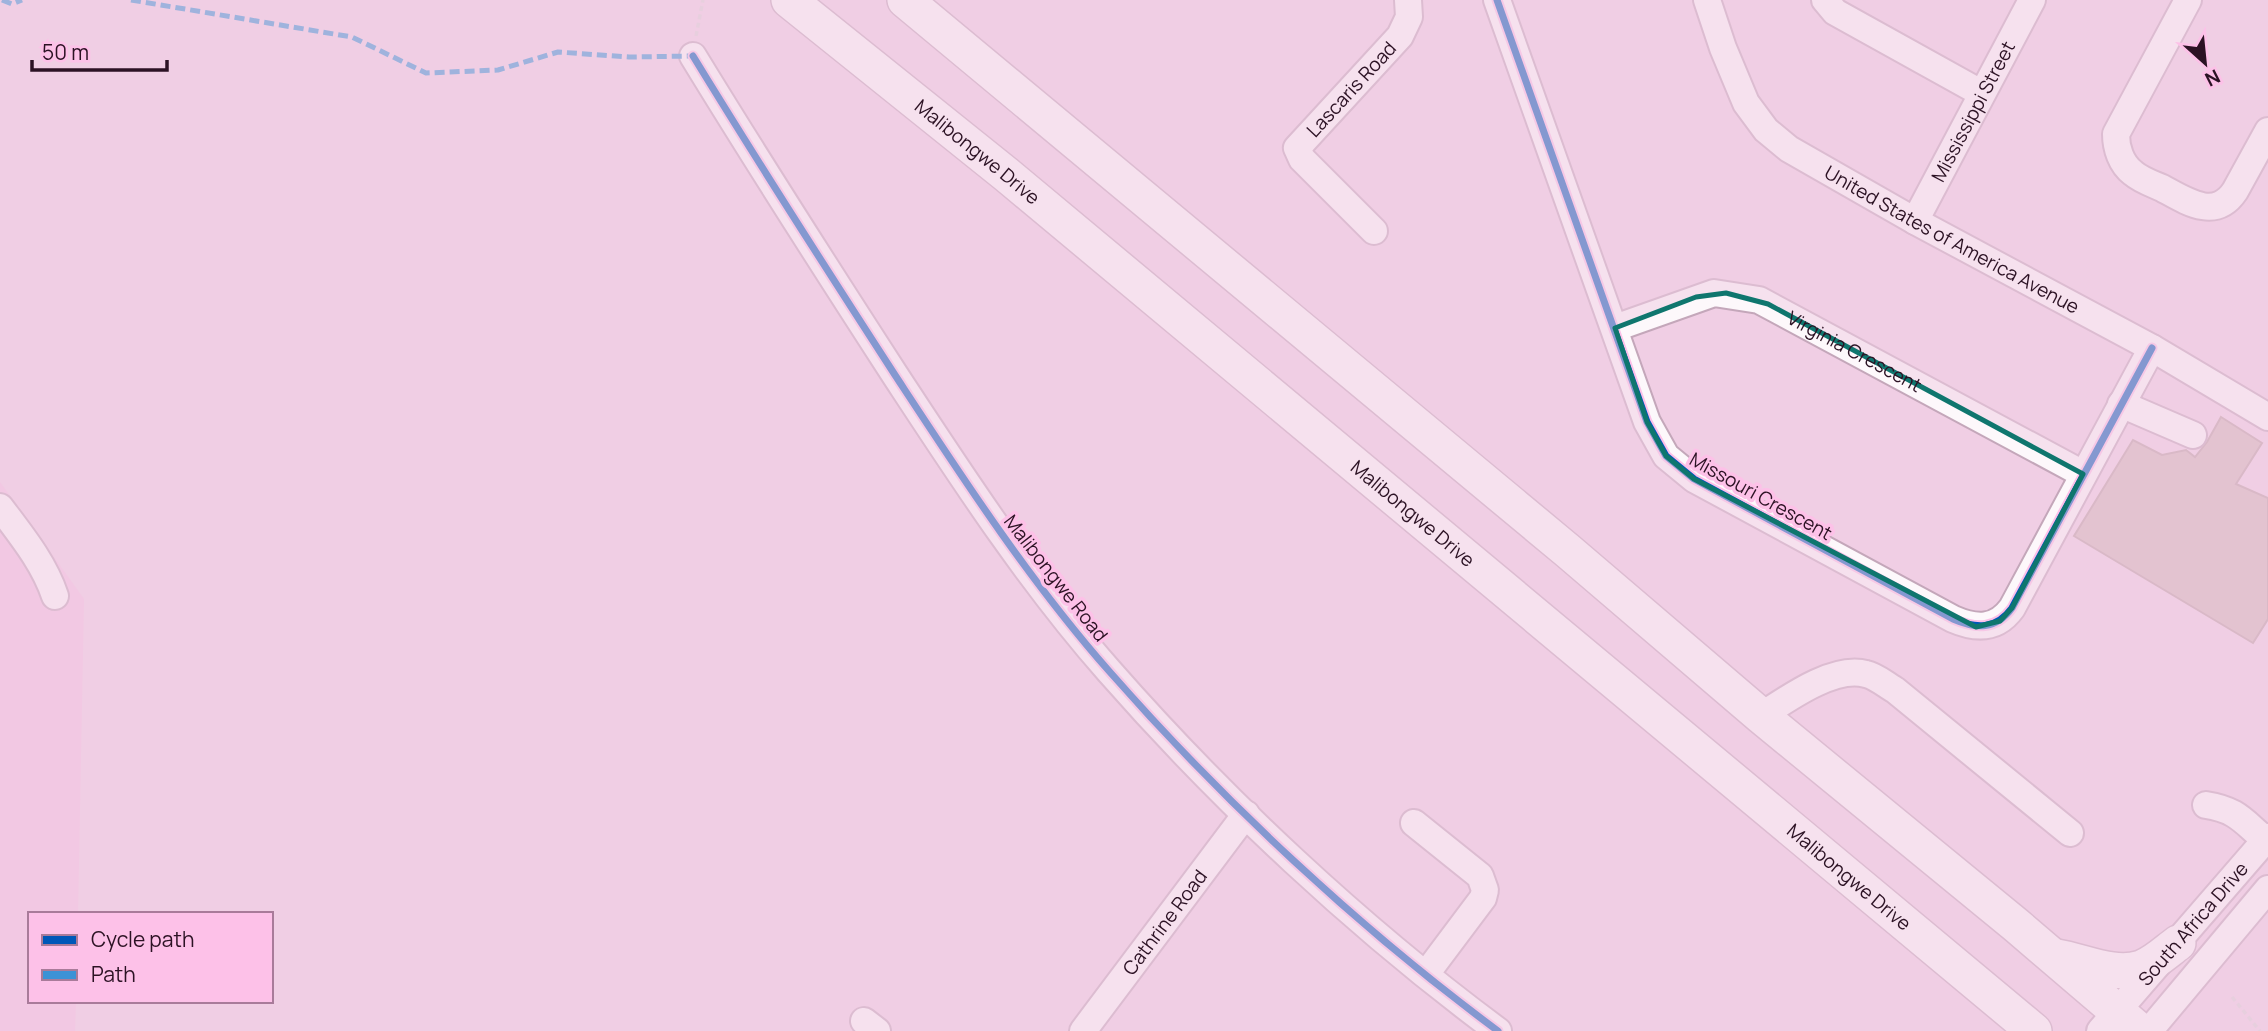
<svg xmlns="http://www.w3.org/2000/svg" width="2268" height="1031" viewBox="0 0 2268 1031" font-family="Manrope,sans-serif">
<rect width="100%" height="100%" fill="#f0cee4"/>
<path fill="#f4c1e2" d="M0,482l84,117 -6,315h-48v87h46l-1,30h-75z"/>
<path fill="#d3b5b9" stroke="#bd9fa4" stroke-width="2" d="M2221,417l41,26 -26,41 32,14v121l-15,24 -179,-107 59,-96 29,15 24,-5 9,7 12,-15z"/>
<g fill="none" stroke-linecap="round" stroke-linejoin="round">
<g stroke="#c4a7ba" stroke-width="30">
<g id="minor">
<path d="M1497,0l150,422 19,34 28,23 259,140c23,10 43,11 59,-11l140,-260"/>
<path id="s1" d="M1707,0l16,48 23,55 20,27 23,19 126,72 237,127 116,69"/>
<path d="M1825,0l10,12 146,81"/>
<path d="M2188,0l-72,134c0,14 5,30 17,39 8,7 20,11 29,15 24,13 53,33 73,3l33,-60"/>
<path d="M693,56c66,108 134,214 202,319 67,102 133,204 214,296 114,130 250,257 389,360"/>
<path id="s2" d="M1915,221l117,-221"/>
<path id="s3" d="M1374,231l-72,-72 -5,-11 103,-112 9,-19 -1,-17"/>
<path id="s4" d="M1615,328l99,-35 45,7 324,174"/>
<path d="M2121,404l72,31"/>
<path d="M0,507c21,28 44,56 55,89"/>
<path d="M1761,716c26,-17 73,-51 105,-42 10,2 20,11 29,16l175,143"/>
<path d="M2206,805c33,5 38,18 62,37"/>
<path d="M1414,823l66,53 5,14 -2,8 -57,76"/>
<path d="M864,1021l13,10"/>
<path id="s5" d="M1083,1031l163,-217"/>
<path id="s6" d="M2100,1031l168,-194"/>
<path d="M2149,1031l119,-142"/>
</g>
</g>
<g stroke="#c4a7ba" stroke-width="38">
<g id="major">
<path id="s7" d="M789,0l218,175 1027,856"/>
<path d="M905,0l663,551 193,165 255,209 124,106"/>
<path d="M2057,957c26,4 57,20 84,11 14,-5 26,-17 37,-25"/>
</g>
</g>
<g stroke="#dcd1d7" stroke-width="3.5" stroke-dasharray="5 3.5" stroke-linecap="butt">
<path d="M696,36l7,-36"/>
<path d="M2232,997l28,34"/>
</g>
<use href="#minor" stroke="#fdf8fb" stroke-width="26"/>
<use href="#major" stroke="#fdf8fb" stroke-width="35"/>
<g stroke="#3c92d6" stroke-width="5" stroke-dasharray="10 5" stroke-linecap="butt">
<path d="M2,0l10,4 10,-4"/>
<path d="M131,0l221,37 74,36 72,-3 60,-18 71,5 64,-1"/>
</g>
<g stroke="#fdc1e8" stroke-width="11">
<g id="cycleway">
<path d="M1497,0l150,422 19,34 28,23 259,140c23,10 43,11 59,-11l140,-260"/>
<path d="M693,56c66,108 134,214 202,319 67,102 133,204 214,296 114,130 250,257 389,360"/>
</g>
</g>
<use href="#cycleway" stroke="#0057b8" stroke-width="7"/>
</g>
<path d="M0 0H2268V1031H0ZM1726,293l42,11 315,170 -71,134 -12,13 -24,6 -282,-148 -28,-23 -19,-34 -32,-94 81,-31z" fill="#f0cee4" fill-opacity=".55" fill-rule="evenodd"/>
<path fill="none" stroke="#0f766e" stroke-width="5" stroke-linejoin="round" d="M1726,293l42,11 315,170 -71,134 -12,13 -24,6 -282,-148 -28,-23 -19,-34 -32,-94 81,-31z"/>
<g text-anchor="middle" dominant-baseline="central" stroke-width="7" stroke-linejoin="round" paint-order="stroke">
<g font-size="19" fill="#2c1224" stroke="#fdc1e8">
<text stroke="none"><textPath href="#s3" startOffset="194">Lascaris Road</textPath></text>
<text stroke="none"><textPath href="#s2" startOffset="124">Mississippi Street</textPath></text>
<text stroke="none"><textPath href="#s7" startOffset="242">Malibongwe Drive</textPath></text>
<text stroke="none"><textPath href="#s1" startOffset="360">United States of America Avenue</textPath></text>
<text stroke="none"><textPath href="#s4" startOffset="259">Virginia Crescent</textPath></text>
<text transform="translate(1761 496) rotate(29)">Missouri Crescent</text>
<text stroke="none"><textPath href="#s7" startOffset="808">Malibongwe Drive</textPath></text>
<text transform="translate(1056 578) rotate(52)">Malibongwe Road</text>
<text stroke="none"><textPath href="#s7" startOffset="1376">Malibongwe Drive</textPath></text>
<text stroke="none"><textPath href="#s5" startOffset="136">Cathrine Road</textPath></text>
<text stroke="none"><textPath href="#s6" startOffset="142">South Africa Drive</textPath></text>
</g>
</g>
<rect x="28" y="912" width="245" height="91" fill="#fdc1e8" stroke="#a97b9a" stroke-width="2"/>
<rect x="42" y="935" width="35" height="10" fill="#0057b8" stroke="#a97b9a" stroke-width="2"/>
<text x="91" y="947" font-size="21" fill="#2c1224">Cycle path</text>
<rect x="42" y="970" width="35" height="10" fill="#3c92d6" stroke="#a97b9a" stroke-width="2"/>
<text x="91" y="982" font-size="21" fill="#2c1224">Path</text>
<g transform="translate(2205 63) rotate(153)" stroke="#fdc1e8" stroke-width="5" paint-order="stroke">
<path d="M0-5L12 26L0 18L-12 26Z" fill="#2c1224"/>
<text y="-10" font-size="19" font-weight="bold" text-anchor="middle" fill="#2c1224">N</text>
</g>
<path d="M32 60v10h135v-10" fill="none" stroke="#2c1224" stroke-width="3.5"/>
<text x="42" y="60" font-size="21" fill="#2c1224" stroke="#fdc1e8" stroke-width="5" paint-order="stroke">50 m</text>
</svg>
